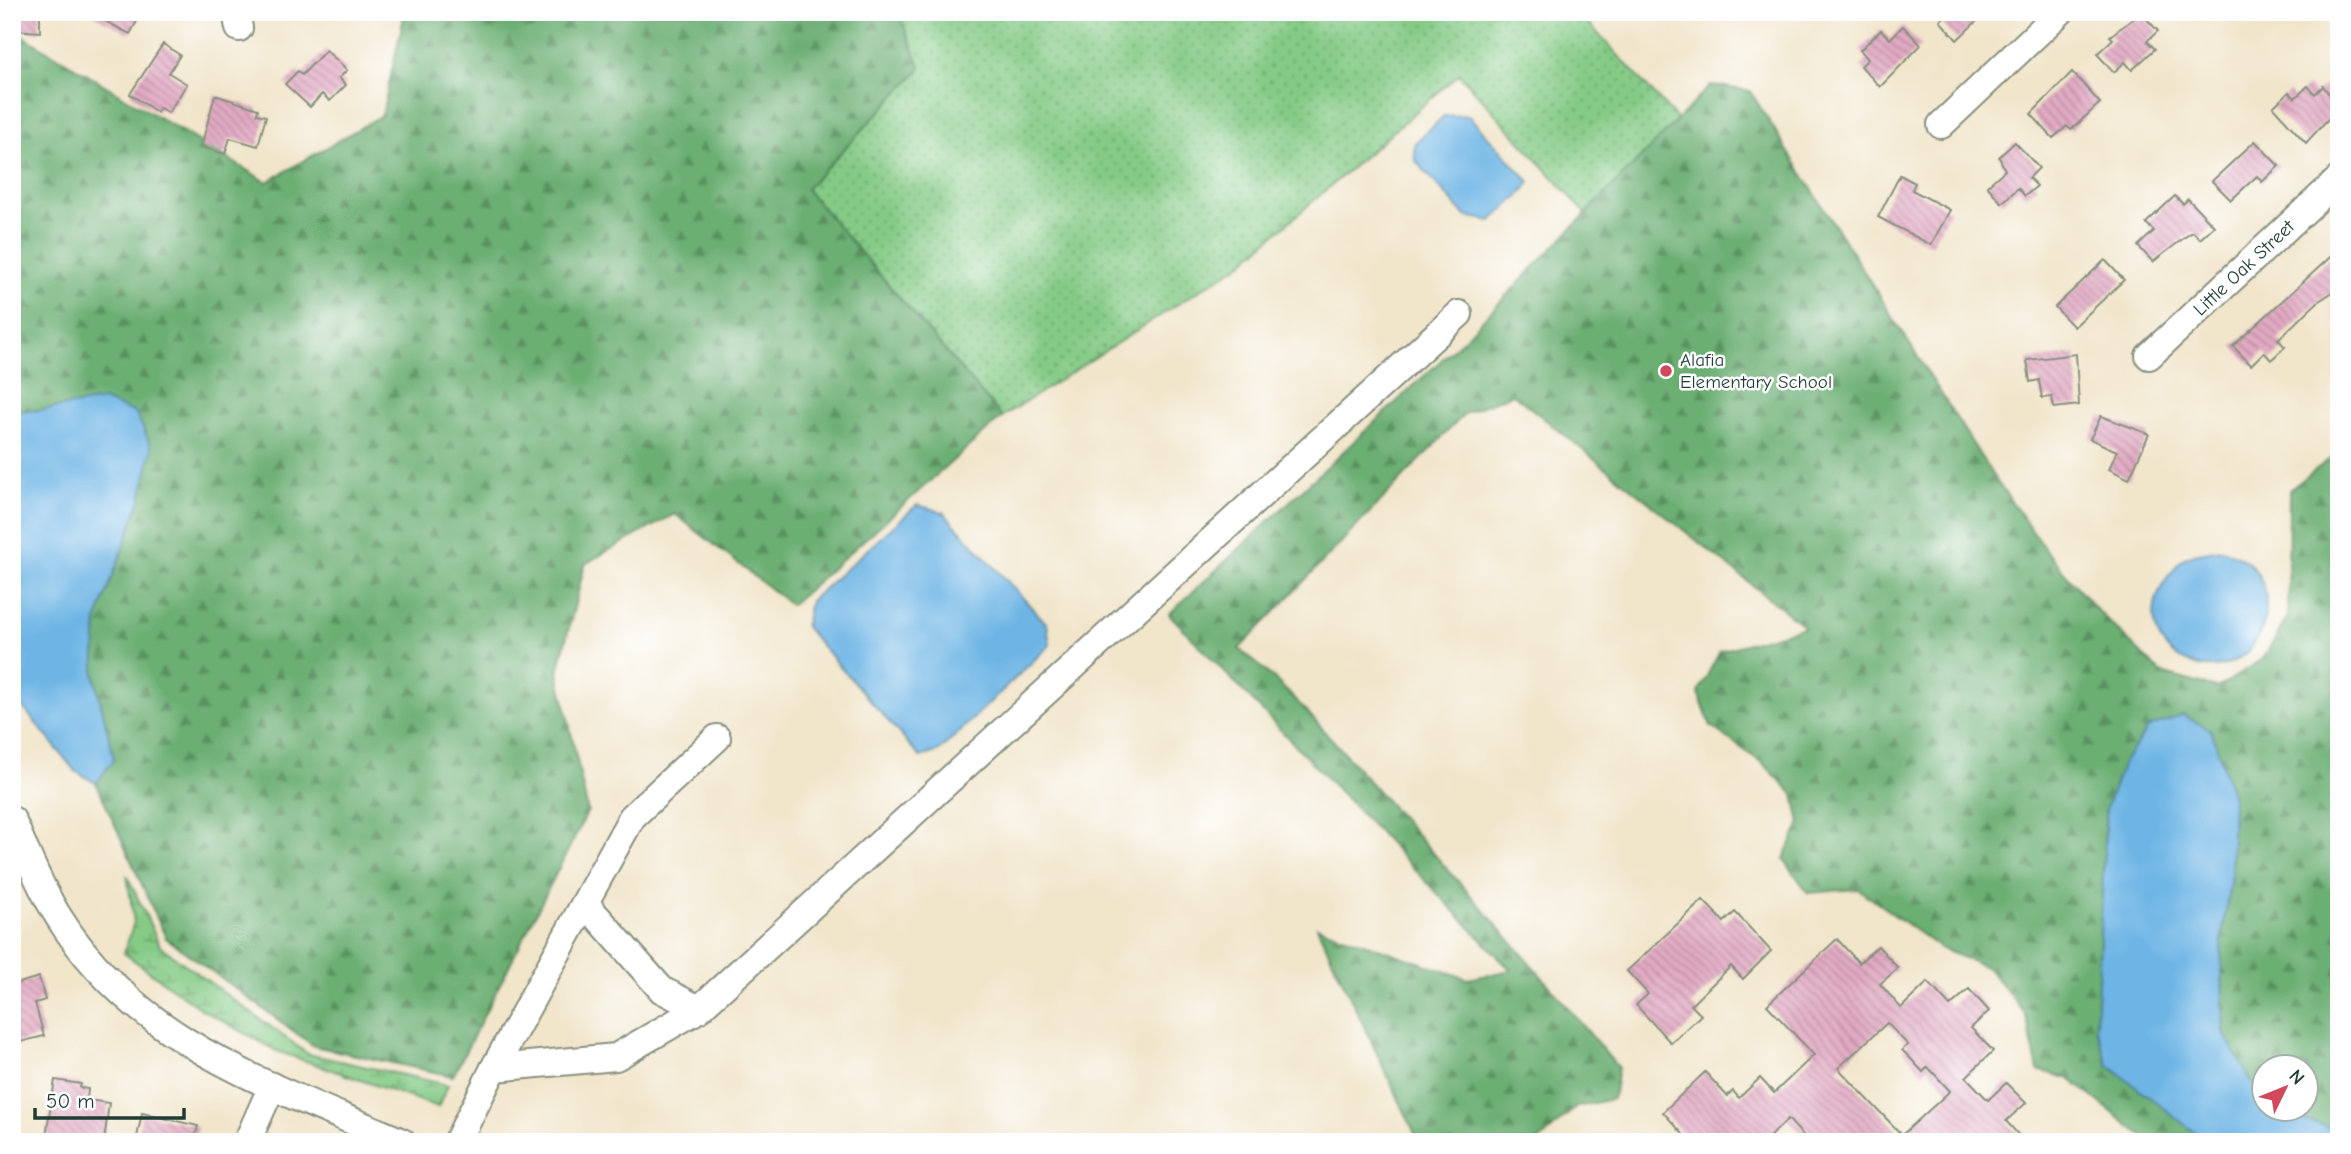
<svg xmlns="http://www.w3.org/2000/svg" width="2351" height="1154" viewBox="0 0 2351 1154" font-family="'Comic Neue',sans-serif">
<defs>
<pattern id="grass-dots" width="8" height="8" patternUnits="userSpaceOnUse" patternTransform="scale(1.75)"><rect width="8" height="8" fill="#85cb86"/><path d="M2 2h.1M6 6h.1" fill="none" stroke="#6ca66e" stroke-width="1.8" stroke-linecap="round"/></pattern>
<pattern id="forest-firs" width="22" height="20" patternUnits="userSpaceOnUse" patternTransform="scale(1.75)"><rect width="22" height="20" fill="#6caf73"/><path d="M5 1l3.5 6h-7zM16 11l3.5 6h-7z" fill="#58905f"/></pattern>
<pattern id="wetland-marsh" width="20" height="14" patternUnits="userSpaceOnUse" patternTransform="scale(1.75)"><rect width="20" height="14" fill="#85cb86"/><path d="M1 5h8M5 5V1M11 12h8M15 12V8" fill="none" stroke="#6ca66e"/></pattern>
<pattern id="building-back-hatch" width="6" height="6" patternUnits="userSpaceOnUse" patternTransform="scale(1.75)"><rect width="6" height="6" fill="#e2aac3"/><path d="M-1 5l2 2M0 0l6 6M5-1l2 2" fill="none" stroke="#b78c9f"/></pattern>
</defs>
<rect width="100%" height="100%" fill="#fff"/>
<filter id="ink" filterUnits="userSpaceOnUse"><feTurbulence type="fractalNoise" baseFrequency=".0143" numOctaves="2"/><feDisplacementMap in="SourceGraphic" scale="14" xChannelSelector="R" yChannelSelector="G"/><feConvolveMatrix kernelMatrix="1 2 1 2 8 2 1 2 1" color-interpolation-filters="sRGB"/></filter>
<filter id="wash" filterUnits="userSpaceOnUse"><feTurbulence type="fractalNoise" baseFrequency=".00686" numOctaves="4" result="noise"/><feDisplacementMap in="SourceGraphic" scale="28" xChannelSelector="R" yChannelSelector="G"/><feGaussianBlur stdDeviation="1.57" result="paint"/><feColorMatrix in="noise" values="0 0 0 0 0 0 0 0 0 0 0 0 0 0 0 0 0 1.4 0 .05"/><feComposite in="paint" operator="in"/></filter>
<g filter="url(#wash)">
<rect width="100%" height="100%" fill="#f1e5ca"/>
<path fill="url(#grass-dots)" stroke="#52845d" stroke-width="2" d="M898,12h680l111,120 -96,89 -134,-147 -217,189 -240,154 -196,-228 115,-121z"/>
<g fill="url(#forest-firs)" stroke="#467654" stroke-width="2">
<path d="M405,12h493l23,56 -115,121 196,228 -211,188 -116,-91 -90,50 -27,108 30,139 -135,265 -139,-30 -148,-108 -70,-155 18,-24 -20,-85 3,-55 44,-120 -99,-89 -30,1v-373l7,-4 248,148 115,-67z"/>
<path d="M1711,85l39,6 243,385 55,77 48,56 65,64 56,15 46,-29 25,-43 1,-126 50,-38v678l-55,-15 -11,-6 33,-1v-42h-42l-1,31 -11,-13 -28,-51 -3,-91 10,-66 2,-79 -127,11 -10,220 12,37 103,77h-61l-80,-63 -32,-9 -13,-57 -37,-45 -48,-20 -82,-59 -50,4 -24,-34 16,-36 -6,-28 -29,-30 -54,-39 -13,-33 22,-42 85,-24 -292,-233 -48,19 -226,236c57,44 104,104 152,157 77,86 154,172 227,262l-5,31 -37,8 -38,35h-119l-102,-215 151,52 43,-9 -342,-356 296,-276z"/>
</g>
<path fill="url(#wetland-marsh)" stroke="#52845d" stroke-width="2" d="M127,875l33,71 148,108 140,31 -10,22 -161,-56 -76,-42 -77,-56 10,-31z"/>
<g fill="#6eb5e5" stroke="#46798c" stroke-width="2">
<path d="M1468,115l62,67 -11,14 -28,25 -26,-5 -50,-56 -1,-16 30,-28z"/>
<path d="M103,400l33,13 16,35 -11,51 -44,120 -3,55 20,85 -18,24 -21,-12 -63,-77v-283l30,-1z"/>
<path d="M917,505l26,7 104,112 3,21 -111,106 -19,6 -115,-130 5,-26z"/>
<path d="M2222,549c9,4 22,9 28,15 41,44 -2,122 -61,99 -41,-16 -44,-61 -18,-90 4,-5 9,-13 15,-16 10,-5 25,-6 36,-8z"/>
<path d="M2183,715l28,15 22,67 -2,79 -10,66 3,91 28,50 11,14 1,11 9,1 4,4 62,17v12h-132l-99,-77 -12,-37 10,-220 17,-45 26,-36z"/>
</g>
<g id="blocks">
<g fill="url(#building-back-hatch)" fill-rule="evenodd">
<path d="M12,12h28v20l-28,-2z"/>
<path d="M87,12h55l-12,22z"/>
<path d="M1949,12h37l-29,28 -17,-19z"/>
<path d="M2141,13l17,18 -11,10 8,8 -23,21 -7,-8 -11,10 -17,-18 16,-15 -3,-3z"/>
<path d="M1903,26l18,19 -41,42 -19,-21 7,-7 -8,-9 21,-20 9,9z"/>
<path d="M163,44l17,11 -11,18 18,11 -19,29 -8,-5 -3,4 -27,-18z"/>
<path d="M326,50l21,20 -8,8 7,7 -16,16 -8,-7 -12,13 -25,-23 13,-13 4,4z"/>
<path d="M2072,72l28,31 -29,27 -4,-4 -14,12 -22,-24z"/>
<path d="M2308,86l7,8 8,-8 16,21 -33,36 -33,-36 16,-15 6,6z"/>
<path d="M215,95l43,14 -1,5 9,2 -8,30 -28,-8 -5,16 -24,-7z"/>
<path d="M2255,141l24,25 -17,16 -5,-6 -26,24 -19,-19z"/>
<path d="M2015,142l24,26 -10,10 8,8 -12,10 -7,-8 -16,15 -15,-17 18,-16 -6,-13z"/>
<path d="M1900,175l15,8 -3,7 38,20 -19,35 -53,-28z"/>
<path d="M2175,196l8,8 5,-5 26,27 -14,13 -7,-7 -4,2 -36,28 -15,-16 16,-15 -8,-8z"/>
<path d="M2339,249v39l-20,13 -41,38 7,8 -14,13 -7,-8 -13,13 -18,-19z"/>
<path d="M2105,260l19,20 -50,47 -19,-20z"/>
<path d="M2076,354l3,51 -25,3 -2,-11 -10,1 -3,-18 -9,2 -3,-22z"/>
<path d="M2101,416l48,18 -20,45 -20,-10 8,-18 -27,-12z"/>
<path d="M1703,900l21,22 11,-10 36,39 -28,28 -12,-13 -40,39 10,10 -30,28 -35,-38 12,-11 -21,-23z"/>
<path d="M1837,939l22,24 19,-17 20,22 -18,16 21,24 27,-26 22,24 19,-17 20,22 -18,17 22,23 -27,26 22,23 18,-17 20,20 -20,18 19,21h-216l-21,-23 -24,23h-74l-27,-30 42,-40 22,24 6,-5 6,7 21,-20 14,15 40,-38 -47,-50zM1887,1023l21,22 -6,5 9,9 12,13 5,-5 22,24 -48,44 -64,-67z"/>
<path d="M39,977l6,23 -10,3 9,33 -32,8v-59z"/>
<path d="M55,1080l26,4 -1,4 8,1 -1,11 22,3 -5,39h-59z"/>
<path d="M142,1113l56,13 -4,16h-58z"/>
</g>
</g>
</g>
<g filter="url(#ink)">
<use href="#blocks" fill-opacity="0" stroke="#88917f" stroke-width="2"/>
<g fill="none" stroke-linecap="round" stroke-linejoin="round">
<g stroke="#88917f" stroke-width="30">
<g id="minor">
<path d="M236,12l3,16"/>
<path d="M1941,125l119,-113"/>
<path d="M2149,356l190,-177"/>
<path d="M12,820c15,33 27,66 46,96 79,128 213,169 344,226"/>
<path d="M585,903l77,87 37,19"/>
<path d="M494,1068l122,-11 83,-48 760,-695"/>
<path d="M247,1142l25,-56"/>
<path d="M457,1142l37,-74 138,-251 85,-79"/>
</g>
</g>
<use href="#minor" stroke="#fff" stroke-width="26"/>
</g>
</g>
<circle fill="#d1495b" stroke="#fff" stroke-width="2.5" cx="1666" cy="371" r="7"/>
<g text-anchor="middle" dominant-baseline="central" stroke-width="5" stroke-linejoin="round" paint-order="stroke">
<g font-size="19" fill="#1f3d34" stroke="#fff">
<text transform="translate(2244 268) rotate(-43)">Little Oak Street</text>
</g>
<g font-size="19" fill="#1f3d34" stroke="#fff" text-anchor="start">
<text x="1680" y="360">Alafia<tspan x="1680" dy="22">Elementary School</tspan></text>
</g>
</g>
<rect width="2351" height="1154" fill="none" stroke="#fff" stroke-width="42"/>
<g transform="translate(2285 1088) rotate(47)"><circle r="33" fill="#ffffff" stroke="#a5b1ae" stroke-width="2"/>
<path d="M0-5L12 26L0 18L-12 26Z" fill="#d1495b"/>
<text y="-10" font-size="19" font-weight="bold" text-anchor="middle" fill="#1f3d34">N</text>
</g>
<path d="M35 1108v10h149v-10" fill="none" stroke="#1f3d34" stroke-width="3.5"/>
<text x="46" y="1108" font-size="21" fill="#1f3d34" stroke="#ffffff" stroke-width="5" paint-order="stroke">50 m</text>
</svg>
